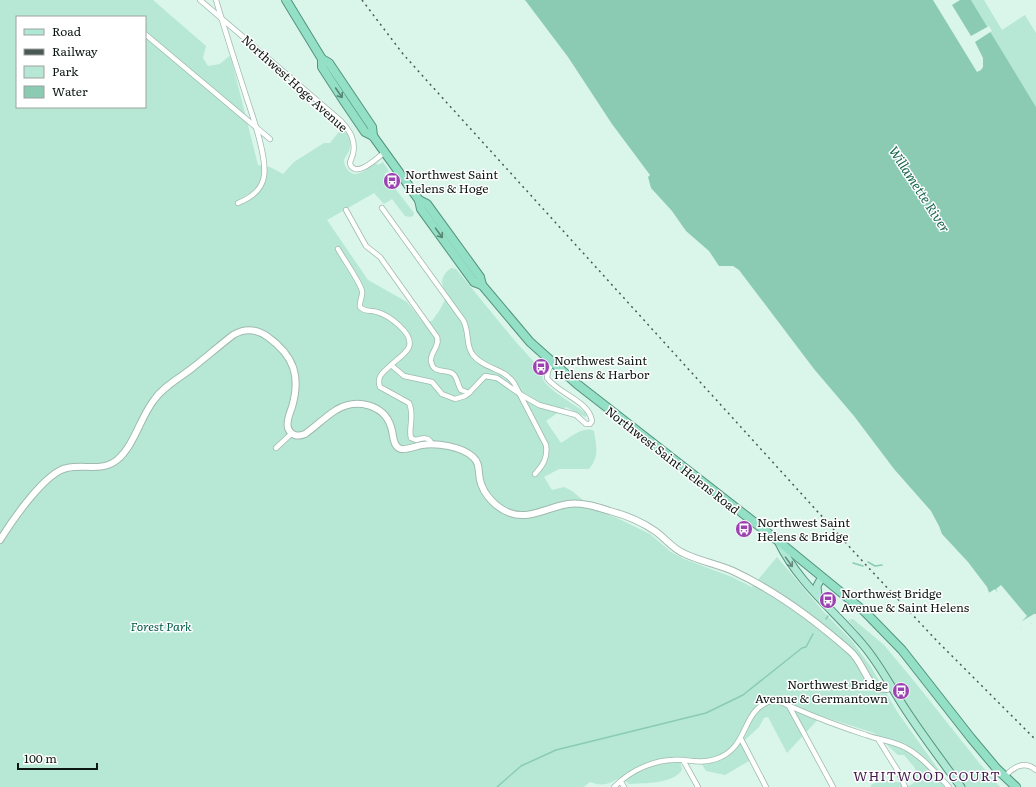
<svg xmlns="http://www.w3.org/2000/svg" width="1036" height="787" viewBox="0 0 1036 787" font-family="Literata,serif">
<rect width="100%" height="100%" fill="#daf5ea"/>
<g fill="#b6e8d5" fill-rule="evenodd">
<path d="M0,0h153l53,46 -3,12 5,8 12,-2 9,-8 2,2 27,107 12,2 13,7 11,-12 30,-19h6l12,-15c7,6 10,14 7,23 -1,3 -4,5 -5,9 0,3 1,6 3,9 8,12 21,-1 29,-6l2,2 5,-3 6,9 -5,3 30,39 -1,3 -3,1 -5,-1 -13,-17 -8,5 -10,-11 -47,27 41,60 39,22 15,19h10c4,-6 9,-12 12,-19 5,-13 -11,-20 7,-34l5,1 59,72 28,31c-1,3 -1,6 1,9 6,10 33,25 43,33l1,1 -3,2 -19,-10 -20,14 15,22c8,-5 23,-18 33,-12 2,15 6,25 -5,38h-30l-15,8 8,13 12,-3 8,4 23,19 22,8 33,16 21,18 13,7 48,18 20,10 25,-30 46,54 29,30 19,26 27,46 53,74h-80v-2c12,-8 26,-4 38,1l8,-5 -2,-13 -11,-13h-6l-24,-22 -53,-17 -34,37 -19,-36 -4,1 -5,9 -17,16 7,18 -24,14 -19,-4 -7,-12 -14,-2 -5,2 2,11c-9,14 -38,13 -53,14l-8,-7c-12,7 -18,10 -31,5l-6,5h-584zM17,17h128v90h-128z"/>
<path d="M971,0h13l18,30 23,-15 11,18v74z"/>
<path d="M853,619l31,26 30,36 66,83 20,23h-36c-19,-27 -39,-53 -58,-80 -20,-31 -33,-59 -58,-87z"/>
</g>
<path fill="#8bcbb3" d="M525,0h446l65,107v515h-2l-13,7 -31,-34 -3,-8 -19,-25 -26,-28 -3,-8 -8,-15 -37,-42 -40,-53 -40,-47 -75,-99 -6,-4h-14l-10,-15 -23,-20 -14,-20 -21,-23 -3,-11 2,-2 -38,-51 -44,-67z"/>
<g fill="#daf5ea">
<path d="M933,0h27l-8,5 19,31 18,-10 3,5 -17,11 8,16v9l-2,3 -4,2z"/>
<path d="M1001,585l26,31 -5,5 12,-7h2v10l-4,-1 -8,6 -10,-1 -5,-5 -22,-29 8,-5 3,4 -2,-4z"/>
</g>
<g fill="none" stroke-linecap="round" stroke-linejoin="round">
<g stroke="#8bcbb3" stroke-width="1.5">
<path d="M868,562l7,4 7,-1"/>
<path d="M853,563l10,3"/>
<path d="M826,619l2,-3"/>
<path d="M497,787l24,-21 35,-16 150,-37 37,-18 59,-47 4,-1 7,-13"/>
</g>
<g stroke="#a0bab0" stroke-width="6">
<g id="minor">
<path d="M200,0l141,121c9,10 15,19 12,33 -1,4 -3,6 -3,10 6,15 27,-6 35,-12"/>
<path d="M216,0c10,34 21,68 32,102 6,18 19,56 16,74 -2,14 -13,22 -26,27"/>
<path d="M145,34l125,105"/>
<path d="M382,208l81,112c7,12 2,25 10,35 11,14 31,13 41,28l32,62c2,13 -3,20 -11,29"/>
<path d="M346,210l20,36 14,11 57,80c3,10 -7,15 -6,24 2,13 13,8 21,12 6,4 5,11 9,17l8,3"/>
<path d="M338,249c5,9 22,33 24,42 1,6 -3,10 -2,16 4,5 11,3 17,5 11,3 37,21 32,35 -3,7 -13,13 -18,18"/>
<path d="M432,445c-2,-9 -10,-7 -16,-5l-5,-2c-3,-10 4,-22 -2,-35l-29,-16c-4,-11 4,-15 11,-22l13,11 28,6 10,12 13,5 10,-3 4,-3 16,-17 12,2 23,16 19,11 37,10 10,9h4l2,-3c-3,-20 -33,-27 -45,-43l1,-7 4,-8"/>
<path d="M276,448l15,-14"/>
<path d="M789,706l44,81"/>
<path d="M741,739l25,48"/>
<path d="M878,739l20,32 7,16"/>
<path d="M683,760l15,27"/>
<path d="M1005,776c9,-9 19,-16 31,-6"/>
<path d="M621,782l3,5"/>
<path d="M614,787c18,-18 43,-29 69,-27 11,1 21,3 33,-1 31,-10 26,-43 48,-55 10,-7 19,-1 28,3 25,11 49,20 74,28 13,5 28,6 40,13 17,9 30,26 43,39"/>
</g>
</g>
<g stroke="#a0bab0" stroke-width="8">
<path id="secondary" d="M0,540c12,-19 45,-68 67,-72 17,-4 35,4 50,-8 17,-14 23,-42 37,-60 9,-13 24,-21 37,-31 14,-11 28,-23 42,-34 12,-7 24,-6 35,2 26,19 33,39 24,70 -2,6 -6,14 -4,21 3,8 10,9 17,6 10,-7 20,-17 31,-24 20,-12 48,-6 55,17 3,8 1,19 10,22 6,1 15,-3 21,-4 15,-2 39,1 51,12 7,6 5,14 7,23 3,14 16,28 30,33 19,7 39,-6 58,-9 14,-2 29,3 42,7 15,4 32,11 45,20 10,7 17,17 28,22 16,8 34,11 50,18 43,20 82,49 117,80 12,10 15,28 26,37l11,1 4,-3"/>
</g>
<g stroke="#53947e" stroke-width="9">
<g id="primary">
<path d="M778,541c20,42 57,70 86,105 16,19 27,41 40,61 18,28 38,54 57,80"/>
<path d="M818,596l-1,-10 5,-9"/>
</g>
</g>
<g stroke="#53947e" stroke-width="10">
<g id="trunk">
<path d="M286,0l36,59 7,4 43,64 1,9"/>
<path d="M322,59v8l22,34 21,31 8,4 46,64 2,9 53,73 8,3 48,57 47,42 200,156 88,72 37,38 69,88 26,31 19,18"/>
<path d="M419,200l8,4 53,73 2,8"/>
</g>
</g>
<use href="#minor" stroke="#fff" stroke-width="4.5"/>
<use href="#secondary" stroke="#fff" stroke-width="6"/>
<use href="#primary" stroke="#afe8d4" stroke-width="7"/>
<use href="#trunk" stroke="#94e0c6" stroke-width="8"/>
<path stroke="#4a5953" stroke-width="1.5" stroke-dasharray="2 4" stroke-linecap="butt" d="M362,0l41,54 26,29 437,482 71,76 99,99"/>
</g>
<defs><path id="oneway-shaft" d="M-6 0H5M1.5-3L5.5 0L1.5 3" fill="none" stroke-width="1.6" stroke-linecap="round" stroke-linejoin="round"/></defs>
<g stroke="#578675">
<use href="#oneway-shaft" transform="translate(339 93) rotate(56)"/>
<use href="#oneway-shaft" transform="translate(439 233) rotate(54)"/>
</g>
<use stroke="#668a7d" href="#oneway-shaft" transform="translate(789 562) rotate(54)"/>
<defs>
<g id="bus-disc" transform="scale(0.9)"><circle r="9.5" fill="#9a42af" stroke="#fff"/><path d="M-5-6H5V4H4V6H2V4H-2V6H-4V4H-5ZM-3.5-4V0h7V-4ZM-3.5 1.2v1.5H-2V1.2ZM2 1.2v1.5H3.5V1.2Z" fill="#fff"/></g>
</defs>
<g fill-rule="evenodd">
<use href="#bus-disc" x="392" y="181"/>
<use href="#bus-disc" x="541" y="367"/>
<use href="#bus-disc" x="744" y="529"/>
<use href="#bus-disc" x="828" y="600"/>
<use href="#bus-disc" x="901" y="691"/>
</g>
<g text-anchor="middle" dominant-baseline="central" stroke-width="3" stroke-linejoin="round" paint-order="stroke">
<g font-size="12" fill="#0d1713" stroke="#fff">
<text transform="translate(295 83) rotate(42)">Northwest Hoge Avenue</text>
<text transform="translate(673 460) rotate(38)">Northwest Saint Helens Road</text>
</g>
<g font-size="12" fill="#0d1713" stroke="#fff" text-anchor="start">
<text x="405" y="174">Northwest Saint<tspan x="405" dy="14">Helens &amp; Hoge</tspan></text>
<text x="554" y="360">Northwest Saint<tspan x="554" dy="14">Helens &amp; Harbor</tspan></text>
<text x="757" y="522">Northwest Saint<tspan x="757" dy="14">Helens &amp; Bridge</tspan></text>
<text x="841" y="593">Northwest Bridge<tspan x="841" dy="14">Avenue &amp; Saint Helens</tspan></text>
<text x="888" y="684" text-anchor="end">Northwest Bridge<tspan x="888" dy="14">Avenue &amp; Germantown</tspan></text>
</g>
<g font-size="12" font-style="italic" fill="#015a45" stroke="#fff">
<text x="161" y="626">Forest Park</text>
</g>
<g font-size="13" font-style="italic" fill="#176650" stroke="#fff">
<text transform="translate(920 189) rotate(57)">Willamette River</text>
</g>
<g font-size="13" letter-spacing="1" fill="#441a4e" stroke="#fff">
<text x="927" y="775">WHITWOOD COURT</text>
</g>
</g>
<rect x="16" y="16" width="130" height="92" fill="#ffffff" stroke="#9ea2a1"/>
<rect x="24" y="29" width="20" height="6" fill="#afe8d4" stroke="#9ea2a1"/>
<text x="52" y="36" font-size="12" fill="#0d1713">Road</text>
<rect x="24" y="49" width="20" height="6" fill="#4a5953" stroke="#9ea2a1"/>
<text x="52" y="56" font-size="12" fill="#0d1713">Railway</text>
<rect x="24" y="66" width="20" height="12" fill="#b6e8d5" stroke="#9ea2a1"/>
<text x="52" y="76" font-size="12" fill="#0d1713">Park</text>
<rect x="24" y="86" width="20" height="12" fill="#8bcbb3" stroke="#9ea2a1"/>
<text x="52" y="96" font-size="12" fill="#0d1713">Water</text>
<path d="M18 763v6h79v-6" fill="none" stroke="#0d1713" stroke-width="2"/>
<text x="24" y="763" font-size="12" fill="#0d1713" stroke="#ffffff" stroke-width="3" paint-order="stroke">100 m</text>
</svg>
